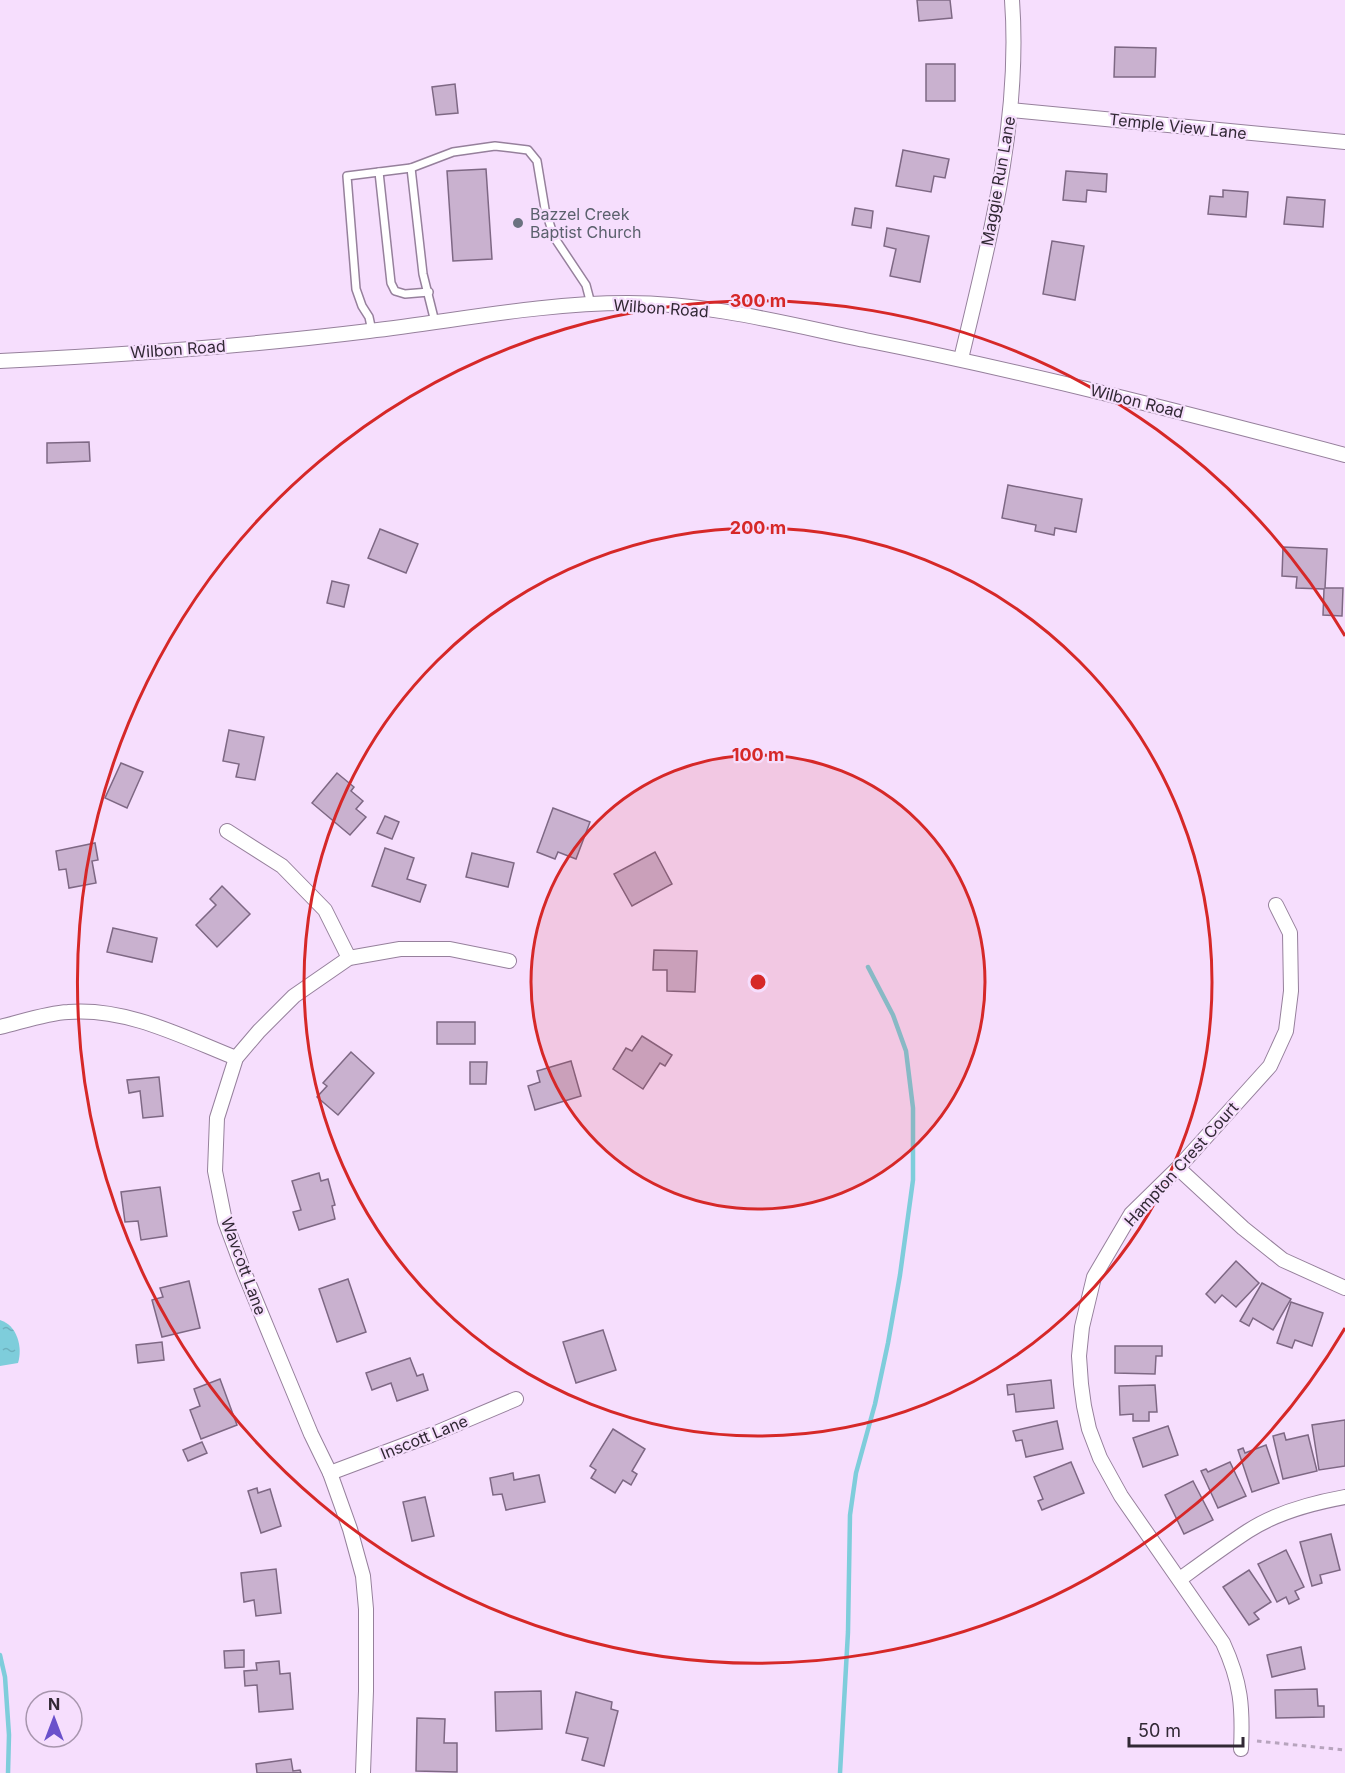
<svg xmlns="http://www.w3.org/2000/svg" width="1345" height="1773" viewBox="0 0 1345 1773" font-family="Inter,sans-serif">
<defs>
<pattern id="water-ripples" width="26" height="14" patternUnits="userSpaceOnUse" patternTransform="scale(1.5)"><rect width="26" height="14" fill="#7ecddb"/><path d="M2 4q2-2 4 0t4 0M15 11q2-2 4 0t4 0" fill="none" stroke="#6db0bd"/></pattern>
</defs>
<rect width="100%" height="100%" fill="#f6defd"/>
<path fill="url(#water-ripples)" d="M0,1320c17,5 23,27 18,43l-18,3z"/>
<g fill="none" stroke-linecap="round" stroke-linejoin="round">
<g stroke="#7ecddb" stroke-width="4.5">
<path d="M0,1655l5,22 4,58 -1,38"/>
<path d="M840,1773l8,-141 2,-117 6,-42 19,-69 13,-61 12,-68 13,-95v-72l-7,-57 -13,-36 -25,-48"/>
</g>
</g>
<g fill="#c9b1cf" stroke="#7e6884" stroke-width="1.5">
<path d="M917,0h33l2,18 -33,3z"/>
<path d="M1115,47l41,1 -1,29h-41z"/>
<rect x="926" y="64" width="29" height="37"/>
<path d="M455,84l3,29 -22,2 -4,-28z"/>
<path d="M903,150l46,9 -4,19 -11,-2 -3,16 -35,-6z"/>
<path d="M486,169l6,90 -39,2 -6,-90z"/>
<path d="M1066,171l41,3 -1,18 -19,-2 -1,12 -23,-2z"/>
<path d="M1223,190l25,2 -2,25 -38,-3 2,-18 13,1z"/>
<path d="M1287,197l38,3 -2,27 -39,-3z"/>
<path d="M855,208l18,3 -2,17 -19,-3z"/>
<path d="M887,228l42,8 -9,46 -30,-6 6,-27 -12,-3z"/>
<path d="M1052,241l32,5 -9,54 -32,-6z"/>
<path d="M89,442l1,19 -43,2v-20z"/>
<path d="M1008,485l74,14 -6,33 -21,-4 -1,7 -19,-4 1,-6 -34,-7z"/>
<path d="M380,529l38,15 -12,29 -38,-15z"/>
<path d="M1283,547l44,2 -2,39h18l-1,28 -19,-1 1,-26 -28,-1 1,-11 -15,-1z"/>
<path d="M332,581l17,4 -5,22 -17,-4z"/>
<path d="M229,730l35,7 -9,43 -19,-3 3,-13 -16,-3z"/>
<path d="M121,763l22,9 -16,36 -22,-10z"/>
<path d="M337,773l17,14 -3,4 12,10 -7,8 10,8 -16,18 -38,-32z"/>
<path d="M553,808l37,14 -14,37 -18,-7 -3,7 -18,-7z"/>
<path d="M385,816l14,6 -7,17 -15,-6z"/>
<path d="M95,843l3,17 -6,1 4,22 -27,5 -3,-19 -7,1 -3,-19z"/>
<path d="M385,848l29,10 -7,21 19,6 -6,17 -48,-16z"/>
<path d="M655,852l17,32 -40,22 -18,-32z"/>
<path d="M472,853l42,10 -6,24 -42,-10z"/>
<path d="M222,886l28,28 -33,33 -21,-22 20,-20 -6,-6z"/>
<path d="M113,928l44,10 -5,24 -45,-10z"/>
<path d="M654,950l43,1 -2,41 -28,-1v-21h-14z"/>
<rect x="437" y="1022" width="38" height="22"/>
<path d="M642,1036l30,19 -7,11 -5,-3 -17,26 -30,-20 13,-21 6,3z"/>
<path d="M351,1052l23,21 -36,42 -21,-18 10,-11 -4,-3z"/>
<path d="M571,1061l10,35 -46,14 -7,-24 12,-4 -3,-11z"/>
<path d="M470,1062h17l-1,22h-16z"/>
<path d="M159,1077l4,39 -20,2 -3,-27 -11,2 -2,-13z"/>
<path d="M319,1173l2,8 7,-2 7,26 -3,1 3,13 -36,11 -6,-18 8,-2 -9,-29z"/>
<path d="M160,1187l7,49 -26,4 -3,-19 -13,1 -4,-30z"/>
<path d="M1236,1261l23,22 -23,24 -14,-12 -7,8 -9,-9z"/>
<path d="M348,1279l18,53 -29,10 -18,-53z"/>
<path d="M189,1281l11,47 -38,9 -10,-37 11,-3 -3,-9z"/>
<path d="M1262,1283l29,16 -18,31 -20,-12 -4,8 -9,-5z"/>
<path d="M1291,1302l32,11 -11,33 -17,-6 -3,8 -15,-5z"/>
<path d="M603,1330l13,40 -40,13 -13,-41z"/>
<path d="M162,1342l2,18 -26,3 -2,-18z"/>
<path d="M1115,1346h47v10h-6l-1,18 -40,-1z"/>
<path d="M410,1358l7,18 6,-2 5,16 -31,11 -6,-18 -19,7 -6,-17z"/>
<path d="M220,1379l17,46 -36,14 -11,-29 10,-4 -6,-17z"/>
<path d="M1051,1380l3,28 -38,4 -2,-18 -6,1 -1,-10z"/>
<path d="M1155,1385l2,27h-8v9h-16v-7l-13,1 -1,-29z"/>
<path d="M1345,1420v46l-26,4 -7,-45z"/>
<path d="M1057,1421l6,28 -37,8 -4,-17 -6,1 -3,-10z"/>
<path d="M1168,1426l10,29 -35,12 -10,-29z"/>
<path d="M613,1429l32,20 -13,22 5,3 -6,11 -8,-5 -8,13 -24,-15 5,-8 -6,-4z"/>
<path d="M1284,1433l2,7 22,-5 9,36 -34,8 -10,-43z"/>
<path d="M202,1442l5,11 -19,8 -5,-11z"/>
<path d="M1266,1445l13,38 -27,9 -14,-42 5,-2 2,5z"/>
<path d="M1071,1462l13,31 -42,17 -4,-9 5,-2 -9,-22z"/>
<path d="M1230,1462l16,34 -28,12 -17,-37 5,-2 2,3z"/>
<path d="M513,1473l1,7 25,-5 6,27 -39,8 -4,-16 -9,1 -3,-17z"/>
<path d="M1193,1481l20,39 -29,14 -19,-39z"/>
<path d="M257,1488l1,5 12,-4 11,37 -20,7 -13,-42z"/>
<path d="M425,1497l9,39 -22,5 -9,-39z"/>
<path d="M1331,1534l9,36 -20,5 2,8 -10,3 -12,-44z"/>
<path d="M1286,1550l18,37 -9,4 4,8 -10,5 -3,-7 -9,5 -19,-38z"/>
<path d="M276,1569l5,44 -25,3 -2,-16 -10,2 -3,-29z"/>
<path d="M1249,1570l22,32 -17,11 5,6 -10,6 -26,-38z"/>
<path d="M1301,1647l4,22 -33,8 -5,-22z"/>
<path d="M244,1650v17l-19,1 -1,-17z"/>
<path d="M279,1661l1,13 10,-1 3,36 -34,3 -2,-27 -12,1 -1,-15 13,-1 -1,-7z"/>
<path d="M1317,1689l1,17h6v11l-48,1 -1,-28z"/>
<path d="M541,1691l1,38 -46,2 -1,-39z"/>
<path d="M576,1692l36,10 -1,7 7,2 -14,55 -22,-6 6,-22 -22,-5z"/>
<path d="M417,1718l28,1 -1,24h13v29l-41,-1z"/>
<path d="M291,1759l2,12 7,-1 1,3h-44l-1,-9z"/>
</g>
<g fill="none" stroke-linecap="round" stroke-linejoin="round">
<g stroke="#96809c" stroke-width="10">
<g id="service">
<path d="M411,168l12,106 12,48"/>
<path d="M379,172l12,111 4,8 10,3 24,-2"/>
<path d="M372,331l-3,-14 -7,-11 -6,-17 -9,-113 64,-8 42,-16 42,-6 33,4 9,11 8,48 9,28 32,48 5,19"/>
</g>
</g>
<g stroke="#96809c" stroke-width="16">
<g id="minor">
<path d="M1011,110l334,32"/>
<path d="M961,359c28,-118 60,-237 51,-359"/>
<path d="M0,361c123,-6 247,-15 369,-30 86,-10 172,-28 259,-28 80,0 159,21 237,37 162,32 321,73 480,115"/>
<path d="M227,831l55,35 43,44 24,48"/>
<path d="M0,1027c21,-5 47,-14 68,-15 58,-5 115,25 168,46"/>
<path d="M1178,1168l65,60 40,32 62,28"/>
<path d="M330,1473l101,-38 85,-36"/>
<path d="M1180,1579c22,-16 45,-33 68,-48 29,-19 64,-28 97,-34"/>
<path d="M1241,1749c2,-42 0,-67 -18,-106l-102,-147 -21,-38 -11,-29 -5,-23 -3,-22 -2,-28 3,-29 12,-50 37,-63 47,-46 92,-102 16,-35 5,-40 -1,-58 -14,-28"/>
<path d="M363,1773l3,-82v-82l-3,-33 -13,-47 -20,-56 -19,-39 -34,-82 -33,-80 -19,-51 -10,-50 2,-53 19,-60 23,-27 35,-35 55,-38 51,-9h50l59,12"/>
</g>
</g>
<path stroke="#b7a4bd" stroke-width="3" stroke-dasharray="4.5 4.5" stroke-linecap="butt" d="M1257,1741l88,9"/>
<use href="#service" stroke="#fff" stroke-width="7"/>
<use href="#minor" stroke="#fff" stroke-width="14"/>
</g>
<circle cx="758" cy="982" r="227" fill="#d62828" fill-opacity=".12"/>
<g fill="none" stroke="#d62828" stroke-width="3">
<circle cx="758" cy="982" r="227"/>
<circle cx="758" cy="982" r="454"/>
<path d="M1345 1328A681 681 0 1 1 1345 636"/>
</g>
<circle fill="#6b7280" stroke="#f6defd" stroke-width="2" cx="518" cy="223" r="6"/>
<g text-anchor="middle" dominant-baseline="central" stroke-width="4.5" stroke-linejoin="round" paint-order="stroke">
<g font-size="16" fill="#312834" stroke="#f6defd">
<text transform="translate(1178 126) rotate(6)">Temple View Lane</text>
<text transform="translate(998 181) rotate(-80)">Maggie Run Lane</text>
<text transform="translate(661 308) rotate(4)">Wilbon Road</text>
<text transform="translate(178 349) rotate(-4)">Wilbon Road</text>
<text transform="translate(1137 401) rotate(14)">Wilbon Road</text>
<text transform="translate(1181 1164) rotate(-48)">Hampton Crest Court</text>
<text transform="translate(244 1266) rotate(70)">Wavcott Lane</text>
<text transform="translate(424 1437) rotate(-22)">Inscott Lane</text>
</g>
<g font-size="16" fill="#5b616d" stroke="#f6defd" text-anchor="start">
<text x="530" y="214">Bazzel Creek<tspan x="530" dy="18">Baptist Church</tspan></text>
</g>
</g>
<circle cx="758" cy="982" r="9" fill="#d62828" stroke="#f6defd" stroke-width="3"/>
<g font-size="18" text-anchor="middle" font-weight="bold" fill="#d62828" stroke="#f6defd" stroke-width="4.5" stroke-linejoin="round" paint-order="stroke">
<text x="758" y="307">300 m</text>
<text x="758" y="534">200 m</text>
<text x="758" y="761">100 m</text>
</g>
<g transform="translate(54 1719)"><circle r="28" fill="#f6defd" stroke="#a795ad" stroke-width="1.5"/>
<path d="M0-4.5L10 22L0 15L-10 22Z" fill="#6a51cb"/>
<text y="-9" font-size="16" font-weight="bold" text-anchor="middle" fill="#312834">N</text>
</g>
<path d="M1129 1737v9h114v-9" fill="none" stroke="#312834" stroke-width="3"/>
<text x="1138" y="1737" font-size="18" fill="#312834" stroke="#f6defd" stroke-width="4.5" paint-order="stroke">50 m</text>
</svg>
